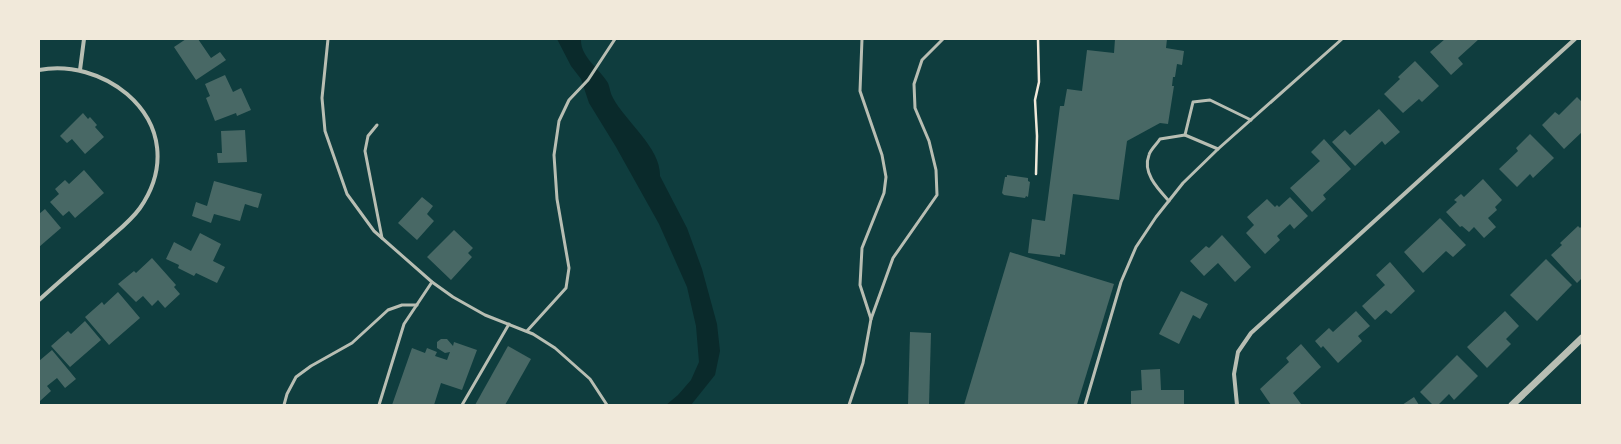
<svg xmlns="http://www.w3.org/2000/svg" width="1621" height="444" viewBox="0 0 1621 444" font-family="Cabin,sans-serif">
<rect width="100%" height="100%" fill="#0f3d3e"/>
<path fill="#0a2a2b" d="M557,39h24c-1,18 19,30 27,44 2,5 2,10 5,15 13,24 48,50 47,78l27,52 15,41 15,55 3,27 -5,24 -24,30h-25l12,-10 13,-15 8,-18 -3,-36 -9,-39 -28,-63 -43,-77 -27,-44 -8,-24 -10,-13z"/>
<g fill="#486865">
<path d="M186,39h12l13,19 9,-6 6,8 -30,20 -22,-33z"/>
<path d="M1115,39h52l-1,9 18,3 -2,14 -5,-1 -2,13h-2l-1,9h2l-6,38 -8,-1 -33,18 -8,59 -46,-6 -8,61 -5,-1v3l-32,-4 4,-34 13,2 15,-115h4l3,-17 15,2 5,-41 27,3z"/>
<path d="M1445,39h34l-21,19 5,6 -12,11 -21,-23z"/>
<path d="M1415,61l24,25 -17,16 -3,-3 -16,14 -19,-19 16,-15 -2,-2z"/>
<path d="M225,75l8,17 8,-4 10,22 -14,6 -1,-3 -21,8 -9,-23 4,-2 -5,-12z"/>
<path d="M1577,97l5,5v30l-18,17 -22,-24 13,-13 4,3z"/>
<path d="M1379,109l21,23 -15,13 -3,-4 -27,25 -23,-24 13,-12 5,5z"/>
<path d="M83,113l5,6 2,-2 7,8 -2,2 9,10 -19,17 -13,-15 -5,4 -7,-7z"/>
<path d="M245,130l2,32 -29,1 -1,-10h5l-1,-22z"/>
<path d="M1530,134l24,24 -21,20 -3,-4 -13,13 -18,-18 19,-18 -2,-3z"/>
<path d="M1324,139l27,30 -28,26 3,4 -14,13 -22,-24 30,-27 -9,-9z"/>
<path d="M84,170l20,23 -29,25 -6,-7 -6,5 -13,-14 9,-8 -4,-5 10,-9 4,4z"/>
<path d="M1007,175l21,3v3l2,1 -2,15 -2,-1 -1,2 -21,-3 -2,-2 3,-16h2z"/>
<path d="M1483,179l19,21 -7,7 2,3 -9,8 8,9 -12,11 -10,-11 -5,5 -7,-6 -2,1 -14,-15 11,-10 -3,-2 7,-6 3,3z"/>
<path d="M214,181l48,13 -4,14 -13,-4 -5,17 -26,-7 -3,9 -19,-7 4,-14 11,4z"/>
<path d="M422,197l11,9 -6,8 7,7 -17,19 -19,-17z"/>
<path d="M1290,197l18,19 -14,13 -4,-5 -13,12 3,4 -15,14 -19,-21 8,-8 -7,-8 20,-18 8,8 2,-2 2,2z"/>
<path d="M45,209l16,19 -22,19v-33z"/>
<path d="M1440,218l26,27 -13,12 -7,-6 -23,22 -19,-21z"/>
<path d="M1578,226l2,2 2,-2v52l-5,5 -26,-28 11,-10 -2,-2z"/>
<path d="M454,230l19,18 -5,5 4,4 -21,23 -24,-23z"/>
<path d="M200,233l21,11 -8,17 12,6 -8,16 -21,-10 -2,3 -16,-8 1,-3 -13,-6 8,-17 17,9z"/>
<path d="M1222,235l29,32 -16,15 -17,-19 -14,13 -14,-15 16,-15 3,2z"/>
<path d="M1010,252l104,32 -37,121h-113z"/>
<path d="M152,258l24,27 -2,2 6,7 -15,14 -7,-8 -6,6 -9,-10 -7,6 -18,-18 16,-13 2,2z"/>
<path d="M1546,259l26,26 -35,36 -27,-26z"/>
<path d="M1390,262l25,29 -24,23 -5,-4 -11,10 -13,-14 23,-21 -9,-10z"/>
<path d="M1181,291l27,13 -8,15 -7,-4 -14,29 -20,-10z"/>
<path d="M118,292l22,26 -31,27 -24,-28 17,-15 2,3z"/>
<path d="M1356,311l14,15 -12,10 4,5 -24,22 -15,-17 -2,2 -6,-7 14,-13 4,4z"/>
<path d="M1505,311l14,15 -13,13 5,5 -24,24 -20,-21z"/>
<path d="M85,321l16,19 -31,27 -19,-21 17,-15 3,3z"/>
<path d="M910,332l21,1 -2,72h-21z"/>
<path d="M441,339h6l6,7 1,-4 23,8 -15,40 -21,-7 -7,22h-42l20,-57 13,5 2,-5 10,4 -2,4 12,4 3,-8 -5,1 -8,-5v-6z"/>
<path d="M1301,344l20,23 -28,26 8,11 -30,1 -11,-16 29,-27 -3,-4z"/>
<path d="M508,346l23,13 -26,46h-30z"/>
<path d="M52,350l24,29 -11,9 -8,-10 -10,8 4,5 -11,10 -1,-40z"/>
<path d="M1457,355l21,21 -24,24 -5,-6 -11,11h-5l-13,-13z"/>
<path d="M1160,369l1,21h23v15h-53v-14l11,-1 -1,-20z"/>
<path d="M1414,397l5,8h-17z"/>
</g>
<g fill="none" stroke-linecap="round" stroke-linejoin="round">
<path stroke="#f1e9da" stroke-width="2.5" d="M1036,174l1,-38 -2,-36 4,-18 -1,-43"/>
<g stroke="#b8beb3" stroke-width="3">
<path d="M328,39l-6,59 3,33 22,63 27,37 58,51 21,15 32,18 48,19 22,14 35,31 17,26"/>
<path d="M862,39l-2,52 22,64 4,22 -2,16 -22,55 -2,37 11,34"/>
<path d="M377,125l-9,11 -3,15 17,87"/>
<path d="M1218,149l-33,-14 8,-33 17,-2 41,20"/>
<path d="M1169,201c-11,-12 -27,-28 -20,-46 1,-5 8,-11 11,-16l25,-4"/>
<path d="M527,331l39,-43 3,-20 -12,-69 -3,-44 5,-34 10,-21 19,-20 27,-41"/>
<path d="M284,405l3,-11 9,-17 15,-11 41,-23 36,-33 14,-5h15"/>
<path d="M379,405l25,-81 28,-42"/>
<path d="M462,405l47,-81"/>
<path d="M849,405l14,-42 8,-44 22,-61 44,-63 -1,-25 -7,-29 -14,-33 -1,-24 8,-24 21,-21"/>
<path d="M1085,405l36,-123 15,-35 20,-30 27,-34 35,-34 124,-110"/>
</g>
<g stroke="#b8beb3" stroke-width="4">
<path d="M39,70c31,-6 64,4 88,24 36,31 40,75 13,114 -10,14 -24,24 -37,36 -21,18 -43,37 -64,56"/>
<path d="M80,70l4,-31"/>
<path d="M1237,405l-3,-31 4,-22 13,-19 324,-294"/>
</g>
<path stroke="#b8beb3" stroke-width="7" d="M1512,405l70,-67"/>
</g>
<rect width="1621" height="444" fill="none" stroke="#f1e9da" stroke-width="80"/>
</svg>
